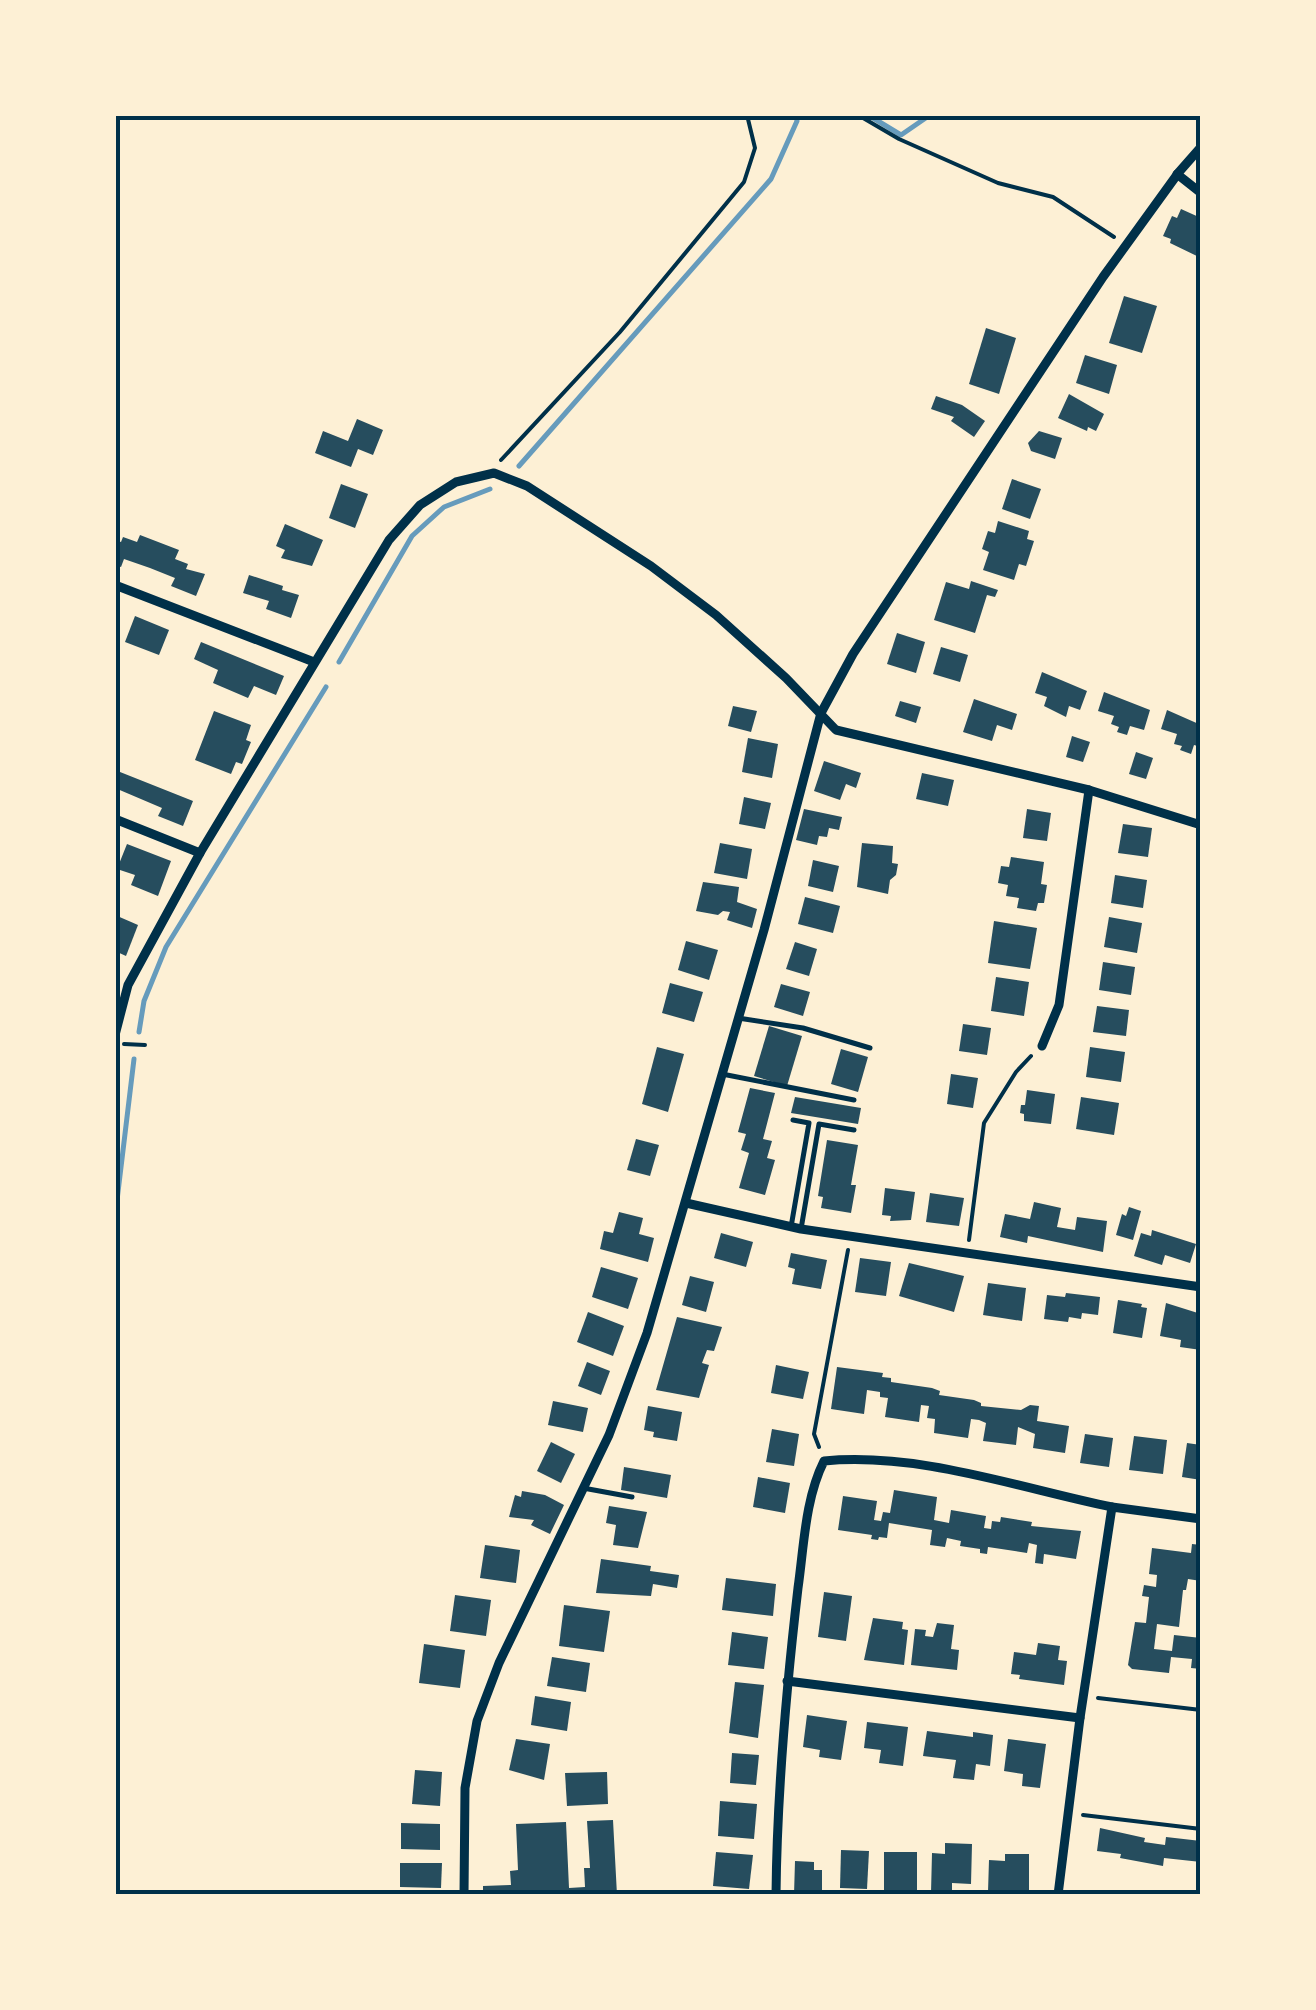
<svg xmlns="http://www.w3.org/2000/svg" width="1316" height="2010" viewBox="0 0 1316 2010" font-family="Quicksand,sans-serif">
<rect width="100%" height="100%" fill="#fdf0d5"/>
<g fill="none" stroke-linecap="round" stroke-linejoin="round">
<g stroke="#669bbc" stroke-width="5">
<path d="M868,115l33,20 29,-20"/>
<path d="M519,466l252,-287 26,-58 -1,-6"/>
<path d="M339,662l73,-126 32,-29 46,-18"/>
<path d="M139,1032l5,-31 22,-54 160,-260"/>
<path d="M115,1217l19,-158"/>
</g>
</g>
<g fill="#264d5e">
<path d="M1181,209l20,9v40l-31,-15 1,-4 -8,-3 9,-20 5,2z"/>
<path d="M1124,296l33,10 -15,47 -33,-10z"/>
<path d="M986,328l30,10 -17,56 -30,-10z"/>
<path d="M1085,355l32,10 -8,29 -33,-11z"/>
<path d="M1069,394l35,20 -8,17 -8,-4 -1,4 -29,-13z"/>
<path d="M936,396l26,9 23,16 -11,16 -23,-16 3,-4 -23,-8z"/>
<path d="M357,419l26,11 -10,25 -15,-6 -7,18 -36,-14 8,-22 25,10z"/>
<path d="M1039,431l23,7 -7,21 -24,-8 -3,-8z"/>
<path d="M1012,479l29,10 -11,30 -28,-10z"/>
<path d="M341,484l27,10 -13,34 -26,-10z"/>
<path d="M998,521l31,10 -2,8 7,2 -8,25 -7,-2 -5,16 -31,-10 6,-18 -7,-3 6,-18 7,2z"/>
<path d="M285,524l38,16 -11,26 -31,-8 4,-8 -9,-4z"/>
<path d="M140,535l39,15 -4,9 13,5 -2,5 19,5 -9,22 -25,-10 4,-8 -25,-10 -26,-9 -3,8 -6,-2v-25l6,2 2,-5 14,5z"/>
<path d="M249,575l34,11 -1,4 17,5 -8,23 -25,-9 3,-8 -26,-8z"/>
<path d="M971,581l27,9 -3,7 -8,-2 -12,38 -41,-13 12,-38 23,7z"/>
<path d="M135,616l34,14 -10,25 -34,-13z"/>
<path d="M897,633l28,9 -9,31 -29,-9z"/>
<path d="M201,642l83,34 -8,19 -22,-9 -6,12 -35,-15 5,-13 -24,-11z"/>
<path d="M941,647l27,8 -8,27 -27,-8z"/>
<path d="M1042,672l45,19 -7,19 -11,-4 -3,11 -22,-11 3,-9 -12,-4z"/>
<path d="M1104,692l46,18 -6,20 -14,-4 -3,9 -10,-3 2,-5 -8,-3 3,-8 -16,-5z"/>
<path d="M974,699l43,15 -5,16 -15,-5 -5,16 -29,-9z"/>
<path d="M900,701l21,6 -5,16 -21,-7z"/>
<path d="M733,706l24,5 -6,21 -23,-6z"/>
<path d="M1167,710l34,15v22l-7,-2 -3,9 -11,-4 2,-4 -8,-2 3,-10 -16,-5z"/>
<path d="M214,711l37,14 -5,15 5,2 -9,22 -6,-2 -5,12 -36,-14z"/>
<path d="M1072,736l18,6 -7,20 -17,-5z"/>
<path d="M748,738l30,6 -6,34 -30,-6z"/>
<path d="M1136,752l17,6 -7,21 -17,-5z"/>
<path d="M824,761l37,12 -5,15 -10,-4 -6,16 -26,-9z"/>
<path d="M115,770l78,31 -10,25 -25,-10 4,-8 -47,-20z"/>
<path d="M922,773l32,7 -6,26 -32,-7z"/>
<path d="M744,797l27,6 -6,26 -26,-5z"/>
<path d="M804,809l38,8 -3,13 -10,-2 -2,9 -8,-1 -2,9 -21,-5z"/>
<path d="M1027,809l24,4 -4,28 -24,-3z"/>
<path d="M1123,824l29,4 -4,29 -30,-4z"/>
<path d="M720,843l32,6 -5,30 -33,-6z"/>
<path d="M862,843l31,3 -1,17 6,1 -2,11 -6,5 -2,14 -31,-7z"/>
<path d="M127,844l44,17 -13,35 -27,-11 4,-10 -18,-6z"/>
<path d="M1011,857l33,5 -3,22 6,1 -3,18h-6l-2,8 -19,-3 2,-10 -13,-2 2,-11 -10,-2 3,-17 8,1z"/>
<path d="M813,860l26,6 -6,26 -25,-6z"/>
<path d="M1115,875l32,5 -4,28 -32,-5z"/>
<path d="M703,882l36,5 -2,15 20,7 -5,19 -25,-8 3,-8 -7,-1 -5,4 -22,-4z"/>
<path d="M805,897l35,9 -7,27 -35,-9z"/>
<path d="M115,915l23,10 -12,31 -11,-5z"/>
<path d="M1109,917l33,6 -5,30 -33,-6z"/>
<path d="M994,921l43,7 -7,41 -42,-6z"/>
<path d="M686,941l32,9 -9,30 -31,-10z"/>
<path d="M795,942l22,7 -8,27 -23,-7z"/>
<path d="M1103,962l32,5 -4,28 -32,-5z"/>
<path d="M996,977l33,5 -5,34 -33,-5z"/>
<path d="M670,983l33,9 -9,30 -32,-9z"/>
<path d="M781,984l29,8 -7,24 -29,-9z"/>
<path d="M1097,1006l32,4 -3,26 -33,-4z"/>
<path d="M963,1024l28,4 -4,27 -28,-4z"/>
<path d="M769,1026l33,10 -15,50 -33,-10z"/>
<path d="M657,1047l27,7 -16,58 -26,-8z"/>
<path d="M1090,1047l35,5 -4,30 -35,-5z"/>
<path d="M841,1049l27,8 -10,35 -27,-8z"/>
<path d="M951,1074l27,4 -5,30 -26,-4z"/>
<path d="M750,1088l25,5 -12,46 9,2 -5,17 8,2 -10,35 -26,-7 10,-35 -8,-3 5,-16 -8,-2z"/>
<path d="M1027,1090l28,4 -4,30 -27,-3v-7l-4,-1 1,-8h4z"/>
<path d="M795,1097l66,11 -3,16 -67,-11z"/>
<path d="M1081,1097l38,6 -5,32 -38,-6z"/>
<path d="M636,1139l23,6 -9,31 -23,-6z"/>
<path d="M827,1140l31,5 -7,40h5l-5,28 -30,-5 2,-11 -5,-1z"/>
<path d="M885,1188l30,4 -4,28 -21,1 1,-5 -9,-1z"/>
<path d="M930,1193l34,5 -5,28 -33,-4z"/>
<path d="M1034,1202l27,6 -4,19 18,3 2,-13 30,4 -4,31 -75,-16 -1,7 -27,-6 5,-23 25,5z"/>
<path d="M1129,1207l12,4 -8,29 -17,-5 6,-21 4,2z"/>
<path d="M619,1212l24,6 -4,16 15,4 -6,24 -48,-13 4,-18 9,2z"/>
<path d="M1152,1230l44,14 -6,19 -25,-8 -3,10 -28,-9 7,-23 10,3z"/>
<path d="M721,1233l32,9 -7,25 -32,-9z"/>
<path d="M791,1253l36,7 -6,29 -29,-5 3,-15 -7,-2z"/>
<path d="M860,1258l31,4 -5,34 -31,-4z"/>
<path d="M909,1263l55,13 -10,36 -55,-16z"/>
<path d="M601,1267l37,11 -10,31 -36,-12z"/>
<path d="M690,1276l24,6 -8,30 -24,-7z"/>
<path d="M988,1283l38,5 -4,33 -39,-6z"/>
<path d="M1066,1293l34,4 -2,18 -16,-2 -1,6 -12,-2 -1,5 -24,-3 3,-24 18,2z"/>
<path d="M1118,1300l24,4 -1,3 6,1 -5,30 -29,-5z"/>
<path d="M1166,1303l35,11v36l-21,-3 1,-7 -21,-4z"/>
<path d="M588,1312l36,14 -11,30 -36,-14z"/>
<path d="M677,1317l45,10 -8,24 -7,-1 -5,13 7,2 -10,33 -43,-8z"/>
<path d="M587,1362l23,9 -9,24 -23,-9z"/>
<path d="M776,1365l33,7 -6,27 -32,-6z"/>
<path d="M837,1367l46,6 -1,4 9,1v4l41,6 8,3 -1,4 35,5 7,3v3l40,4 9,-5 9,1 -2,15 32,5 -4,27 -32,-5 2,-14 -17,-7 -2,18 -33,-4 3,-18 -7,-3 -8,-1 -3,19 -34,-5 1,-14 -8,-1 2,-12 -8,-1 -2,17 -34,-5 3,-19 -8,-1v-5l-13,-2 -3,24 -33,-5z"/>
<path d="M553,1401l35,7 -5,24 -35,-7z"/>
<path d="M648,1406l34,6 -5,29 -24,-4 1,-5 -10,-2z"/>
<path d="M772,1429l27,5 -5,32 -28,-4z"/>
<path d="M1085,1434l28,4 -4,29 -29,-4z"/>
<path d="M1134,1436l33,4 -4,34 -34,-4z"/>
<path d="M551,1442l24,12 -14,29 -24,-12z"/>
<path d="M1187,1443l14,2v35l-19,-3z"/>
<path d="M624,1467l47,8 -4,23 -46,-8z"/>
<path d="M758,1477l32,6 -5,30 -32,-6z"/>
<path d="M894,1490l43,7 -3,23 15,3 2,-13 35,6 -2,12 7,1 1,-8 8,1 1,-5 31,5 -1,4 50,5 -5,28 -32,-5 -1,10 -8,-1 2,-18 -8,-2 -2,10 -39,-6 -1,7 -7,-1v-4l-20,-3 1,-5 -14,-3 -2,9 -15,-2 2,-15 -43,-7 -2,15 -8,-1 -1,3 -7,-1 1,-4 -34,-5 5,-34 34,5 -3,19 7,1 2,-9 7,1z"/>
<path d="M522,1491l23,4 19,10 -14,29 -19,-9 3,-5 -25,-3 6,-22 6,2z"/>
<path d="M609,1506l38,6 -9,36 -25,-3 3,-20 -10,-2z"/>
<path d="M1192,1544l9,1v36l-13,-2 -2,11h-3l-4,37 -22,-3 -3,25 18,2 2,-16 27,3v31l-10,-1 1,-9 -21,-2 -2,16 -37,-4 -4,-4 7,-43 11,1 3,-26 -7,-1 2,-11 12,2 1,-12 -8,-1 3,-26 39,5z"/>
<path d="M485,1545l35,5 -4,33 -36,-5z"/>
<path d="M601,1559l50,7 -1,5 29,4 -2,13 -24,-4 -2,12 -55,-3z"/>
<path d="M726,1578l50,6 -3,32 -51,-6z"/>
<path d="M824,1592l28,4 -6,45 -28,-4z"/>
<path d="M455,1595l36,5 -5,36 -36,-5z"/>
<path d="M564,1605l46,6 -6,41 -45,-6z"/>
<path d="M873,1618l30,4 -1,7 6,1 -4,35 -40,-5z"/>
<path d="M937,1623l17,2 -3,24 8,1 -2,20 -46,-5 4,-36 11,1 -1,6 8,1z"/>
<path d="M732,1632l36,5 -4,32 -36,-4z"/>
<path d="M1038,1643l22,3 -2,14 9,1 -3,24 -45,-6 1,-4 -9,-1 3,-22 22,3z"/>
<path d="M424,1644l41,6 -5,38 -41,-5z"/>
<path d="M552,1657l38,6 -4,29 -39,-6z"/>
<path d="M735,1682l29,3 -6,53 -29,-5z"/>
<path d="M535,1696l36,6 -4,29 -36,-6z"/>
<path d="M807,1715l40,6 -6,39 -22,-3 1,-7 -17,-3z"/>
<path d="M867,1722l41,5 -5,39 -24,-3 2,-13 -17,-2z"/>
<path d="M927,1731l46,6v-5l20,3 -3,31 -14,-2 -2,16 -21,-2 3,-18 -33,-4z"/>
<path d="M516,1739l34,5 -6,36 -35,-10z"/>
<path d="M1008,1739l38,5 -6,44 -18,-2 1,-12 -19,-3z"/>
<path d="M732,1753l27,2 -3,30 -26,-2z"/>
<path d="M415,1770l27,2 -2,34 -28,-2z"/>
<path d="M607,1772l1,32 -41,2 -2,-33z"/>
<path d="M720,1801l37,3 -3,35 -36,-3z"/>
<path d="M613,1820l4,75h-134v-9l28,-1 -1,-14 8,-1 -2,-46 50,-2 3,66 16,-1 -1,-19h6l-3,-47z"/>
<path d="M401,1823l39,1v26l-39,-1z"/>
<path d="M1100,1828l45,10 -1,4 21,3 1,-8 35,4v21l-37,-4 -1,8 -43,-8 1,-4 -24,-3z"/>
<path d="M945,1843l27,1 -1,40 -19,-1v11l-21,-1 1,-40 13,1z"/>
<path d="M841,1850l28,1 -2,38 -27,-1z"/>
<path d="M716,1852l37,3 -4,34 -36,-3z"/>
<path d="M884,1852h33v39l-33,-1z"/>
<path d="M1005,1854h24v39l-41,-1 1,-32 16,1z"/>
<path d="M795,1861l19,1v8h8v25h-28z"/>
<path d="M400,1863h42l-1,25 -41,-1z"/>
</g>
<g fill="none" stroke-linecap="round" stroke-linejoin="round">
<g stroke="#003049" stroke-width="4">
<path d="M858,115l41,24 99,44 55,14 61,40"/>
<path d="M501,460l119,-128 124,-150 11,-34 -8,-33"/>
<path d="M124,1044l21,1"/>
<path d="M969,1240l15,-117 32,-51 15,-16"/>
<path d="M819,1447l-5,-13 34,-184"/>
<path d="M1098,1698l103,12"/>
<path d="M1083,1815l118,14"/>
</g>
<g stroke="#003049" stroke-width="5">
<path d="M738,1018l65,10 67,20"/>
<path d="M722,1074l132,26"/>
<path d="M791,1227l18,-104 -16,-3"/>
<path d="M801,1229l18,-105 35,6"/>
<path d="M583,1488l49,9"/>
</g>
<g stroke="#003049" stroke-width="9">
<path d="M1177,174l24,19"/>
<path d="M115,585l199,77"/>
<path d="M115,819l85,34"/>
<path d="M115,1035l13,-50 72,-132 189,-313 31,-35 36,-23 38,-9 33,13 124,80 65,49 70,63 50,52 253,60 112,35"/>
<path d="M1042,1046l17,-41 30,-215"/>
<path d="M686,1203l115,26 400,58"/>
<path d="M787,1681l293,37"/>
<path d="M464,1895l1,-107 12,-67 22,-58 110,-228 38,-102 117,-403 57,-217 32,-59 250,-377 76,-105 22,-25"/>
<path d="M776,1895c1,-103 10,-204 22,-307 6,-42 7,-89 26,-127 96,-9 195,27 288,46"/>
<path d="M1058,1895l22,-177 32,-211 89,12"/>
</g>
</g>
<rect width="1316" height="2010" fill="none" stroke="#fdf0d5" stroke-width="235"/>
<rect x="118" y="118" width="1080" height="1774" fill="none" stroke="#003049" stroke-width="4"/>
</svg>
